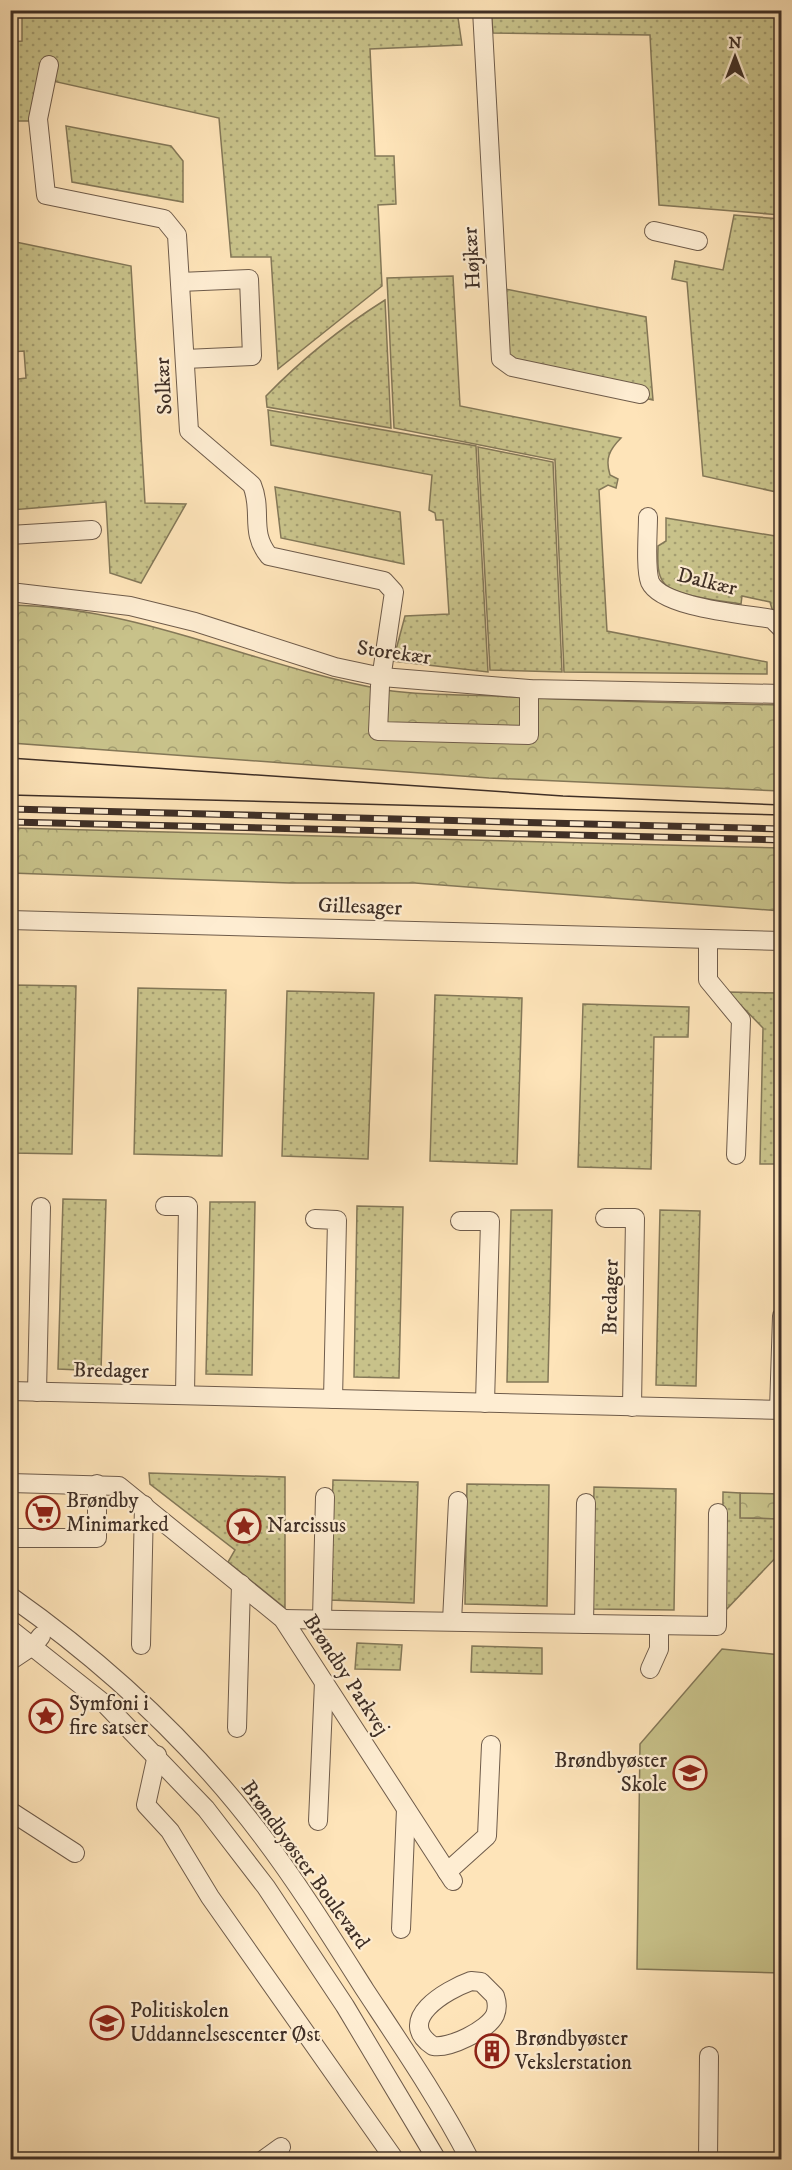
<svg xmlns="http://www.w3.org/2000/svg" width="792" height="2170" viewBox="0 0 792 2170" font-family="'IM FELL DW Pica',serif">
<defs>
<pattern id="forest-crowns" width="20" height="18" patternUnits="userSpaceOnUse" patternTransform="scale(1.5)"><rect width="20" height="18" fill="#c8c28a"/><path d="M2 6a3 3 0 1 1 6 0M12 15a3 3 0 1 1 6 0" fill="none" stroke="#a49e71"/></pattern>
<pattern id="park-dots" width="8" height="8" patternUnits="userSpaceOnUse" patternTransform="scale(1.5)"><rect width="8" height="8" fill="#c8c28a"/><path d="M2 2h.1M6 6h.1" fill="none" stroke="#a49e71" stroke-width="1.8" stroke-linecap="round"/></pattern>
</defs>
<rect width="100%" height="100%" fill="#fee4b9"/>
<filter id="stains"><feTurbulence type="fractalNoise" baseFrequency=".00333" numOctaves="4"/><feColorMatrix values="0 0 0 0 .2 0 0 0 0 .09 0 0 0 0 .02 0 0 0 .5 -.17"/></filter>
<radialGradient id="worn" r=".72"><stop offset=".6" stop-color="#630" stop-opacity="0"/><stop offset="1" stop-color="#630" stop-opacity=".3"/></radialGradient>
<g fill="url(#forest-crowns)" stroke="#847858" stroke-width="1.5">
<path d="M10,605c133,2 249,63 376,85 35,6 74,4 109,6 96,5 191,7 286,9v86l-292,-13 -478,-35z"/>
<path d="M11,828l770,20v63l-366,-28h-125l-279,-10z"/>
<path d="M740,1493l41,1v25l-41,-1z"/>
</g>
<g fill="url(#park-dots)" stroke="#847858" stroke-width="1.5">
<path d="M170,10l1,6 85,-6 201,1 5,34 -92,4 5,107h19l2,48 -18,1 4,81 -104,83 -7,-112h-40l-12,-139 -166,-37 -21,40h-21v-79l11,-1v-30z"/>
<path d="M491,11h290v204l-122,-10 -9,-170 -157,-2z"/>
<path d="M66,126l105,20 12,15v41l-111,-20z"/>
<path d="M734,215l47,4v274l-78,-17 -16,-194 -15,-3 3,-18 48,9z"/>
<path d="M11,241l120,25 14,237 41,1 -45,79 -31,-10 -4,-71 -95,8v-130l15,-2 -2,-27 -13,1z"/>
<path d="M453,276l7,130 161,32c-12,12 -16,21 -11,37l8,4 -2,9 -8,-3 -9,5 8,141 160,31v12l-203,-2 -9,-212 -161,-32 -7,-150z"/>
<path d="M505,289l141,28 7,83 -144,-31z"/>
<path d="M385,300l6,128 -124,-21 -1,-11c35,-36 76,-69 119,-96z"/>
<path d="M268,410l208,36 12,226 -95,-11 12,-45 44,-2 -6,-94h-7l-1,-7 -6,-3 3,-35 -161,-30z"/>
<path d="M478,447l75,15 9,210 -72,-2z"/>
<path d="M275,487l125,25 4,52 -123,-26z"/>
<path d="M666,518l115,19v77l-9,-5 -2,-7 -28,-6 -1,8c-17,-3 -68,-8 -77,-21 -8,-9 -6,-26 -6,-37l8,-5z"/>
<path d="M11,985l65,1 -4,168 -61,-1z"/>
<path d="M138,988l88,2 -4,166 -88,-2z"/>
<path d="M287,991l87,2 -6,166 -86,-3z"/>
<path d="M728,992l53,1v171h-21l3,-136z"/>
<path d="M435,995l87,3 -5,166 -87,-3z"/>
<path d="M583,1004l106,3 -1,30h-34l-3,132 -73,-2z"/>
<path d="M63,1199l43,1 -5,171 -43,-2z"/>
<path d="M210,1202h45l-3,173 -46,-1z"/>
<path d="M357,1206l46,1 -4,171 -45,-1z"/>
<path d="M511,1210h41l-4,172h-41z"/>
<path d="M660,1210l40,1 -4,175 -40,-1z"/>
<path d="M149,1473l136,4v131l-57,-46 7,-12 -85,-66z"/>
<path d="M333,1480l85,2 -4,121 -85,-3z"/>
<path d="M467,1484l82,1 -2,121 -82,-2z"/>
<path d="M594,1487l82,2 -2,121 -82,-1z"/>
<path d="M723,1492l17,1v25l41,1v33l-59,62z"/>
<path d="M357,1643l45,2 -2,25 -45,-1z"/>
<path d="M472,1646l70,2v26l-71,-2z"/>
</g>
<path fill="#c8c28a" stroke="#847858" stroke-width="1.5" d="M722,1649l59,6v318l-144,-4 3,-225z"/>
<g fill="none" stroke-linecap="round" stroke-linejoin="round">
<g stroke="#6f5c4b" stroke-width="20">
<g id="minor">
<path d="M482,10l19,349 11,8 128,27"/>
<path d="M49,65l-11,54 8,76 118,24 13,16 12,196 63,54c11,26 -3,47 17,71l115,25 10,11 -14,94 -2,45 151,4v-46"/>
<path d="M654,231l44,10"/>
<path d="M180,282l69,-3 3,77 -67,3"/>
<path d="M648,517c0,16 -3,51 2,65 12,26 95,32 122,37l10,10"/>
<path d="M10,535l82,-5"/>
<path d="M10,592l120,14 65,16 140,45 47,10 147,12 253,5"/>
<path d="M10,920l772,21"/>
<path d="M708,939v41l33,40 -5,135"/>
<path d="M165,1206h23l-3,189"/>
<path d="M605,1218h30l-3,189"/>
<path d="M315,1219l22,1 -4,179"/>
<path d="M460,1221h30l-5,182"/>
<path d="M10,1391l772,19"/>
<path d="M37,1392l4,-185"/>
<path d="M779,1410l3,-94"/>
<path d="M10,1483l109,3 164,133 170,262"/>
<path d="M11,1538h86v-54"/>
<path d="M10,1596c95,67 182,147 252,240 37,49 70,102 103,154 37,56 74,110 105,170"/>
<path d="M283,1619l434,7 1,-113"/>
<path d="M322,1619l3,-122"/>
<path d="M452,1621l6,-120"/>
<path d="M584,1624l2,-121"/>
<path d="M10,1629l96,76 100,104 60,78 79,119 92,154"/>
<path d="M141,1645l3,-140"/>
<path d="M10,1661l24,-16 7,-9"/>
<path d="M650,1669l9,-20v-24"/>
<path d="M237,1728l4,-144"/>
<path d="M157,1755l-11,50 24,26 40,66 185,263"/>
<path d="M10,1811l65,42"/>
<path d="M318,1821l6,-139"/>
<path d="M447,1872l40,-36 4,-91"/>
<path d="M401,1929l5,-120"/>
<path d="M471,1981l10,1 14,14c2,6 3,12 0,19 -7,15 -46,34 -62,31 -39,-26 13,-56 38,-65z"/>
<path d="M263,2160l18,-13"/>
<path d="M708,2160l1,-104"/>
</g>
</g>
<use href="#minor" stroke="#feedd2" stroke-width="18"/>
<g stroke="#3f2f26" stroke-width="1.5">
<path d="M10,758l553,38 219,9"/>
<path d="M10,795l772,20"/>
</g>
<g stroke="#3f2f26" stroke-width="7">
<g id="rail">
<path d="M10,809l772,20"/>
<path d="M10,822l772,18"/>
</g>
</g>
<use href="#rail" stroke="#feedd2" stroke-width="4.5" stroke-dasharray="14" stroke-linecap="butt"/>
</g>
<defs>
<g id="supermarket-ring" transform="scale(1.725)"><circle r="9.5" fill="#feedd2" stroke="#8f2418" stroke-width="1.5"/><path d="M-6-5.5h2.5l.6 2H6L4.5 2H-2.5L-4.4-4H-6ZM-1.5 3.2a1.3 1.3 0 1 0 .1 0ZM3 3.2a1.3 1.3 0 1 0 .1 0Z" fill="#8f2418"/></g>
<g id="sight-ring" transform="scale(1.725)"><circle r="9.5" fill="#feedd2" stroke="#8f2418" stroke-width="1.5"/><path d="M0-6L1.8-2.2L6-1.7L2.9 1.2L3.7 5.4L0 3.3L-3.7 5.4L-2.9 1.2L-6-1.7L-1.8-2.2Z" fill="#8f2418"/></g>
<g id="school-ring" transform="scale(1.725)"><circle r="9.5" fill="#feedd2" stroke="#8f2418" stroke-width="1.5"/><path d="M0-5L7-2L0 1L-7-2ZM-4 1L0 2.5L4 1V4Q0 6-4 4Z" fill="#8f2418"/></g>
<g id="university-ring" transform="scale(1.725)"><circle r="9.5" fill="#feedd2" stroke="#8f2418" stroke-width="1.5"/><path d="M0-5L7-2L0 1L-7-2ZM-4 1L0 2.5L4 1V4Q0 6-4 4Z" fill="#8f2418"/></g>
<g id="building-ring" transform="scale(1.725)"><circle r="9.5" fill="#feedd2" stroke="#8f2418" stroke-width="1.5"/><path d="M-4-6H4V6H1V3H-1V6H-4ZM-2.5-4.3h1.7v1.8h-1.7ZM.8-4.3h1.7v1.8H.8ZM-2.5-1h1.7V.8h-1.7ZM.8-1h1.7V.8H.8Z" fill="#8f2418"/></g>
</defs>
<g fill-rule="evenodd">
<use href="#supermarket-ring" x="43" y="1513"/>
<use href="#sight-ring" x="244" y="1526"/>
<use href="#sight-ring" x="46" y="1716"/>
<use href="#school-ring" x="690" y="1773"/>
<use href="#university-ring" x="107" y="2023"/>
<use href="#building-ring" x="492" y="2051"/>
</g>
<g text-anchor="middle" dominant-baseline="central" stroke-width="4.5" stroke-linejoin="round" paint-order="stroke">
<g font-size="21" fill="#3f2f26" stroke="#feedd2">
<text transform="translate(472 258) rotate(-93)">Højkær</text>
<text transform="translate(164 386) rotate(-93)">Solkær</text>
<text transform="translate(707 582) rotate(14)">Dalkær</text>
<text transform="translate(394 653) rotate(8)">Storekær</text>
<text transform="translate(360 907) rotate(2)">Gillesager</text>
<text transform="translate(611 1297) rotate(-89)">Bredager</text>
<text transform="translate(111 1371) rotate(1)">Bredager</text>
<text transform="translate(346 1675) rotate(57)">Brøndby Parkvej</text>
<text transform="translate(305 1865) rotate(54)">Brøndbyøster Boulevard</text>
</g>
<g font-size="21" fill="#3f2f26" stroke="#feedd2" text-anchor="start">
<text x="66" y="1501">Brøndby<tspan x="66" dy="24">Minimarked</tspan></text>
<text x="267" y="1526">Narcissus</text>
<text x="69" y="1704">Symfoni i<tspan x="69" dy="24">fire satser</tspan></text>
<text x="667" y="1761" text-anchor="end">Brøndbyøster<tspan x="667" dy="24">Skole</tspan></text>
<text x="130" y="2011">Politiskolen<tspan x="130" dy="24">Uddannelsescenter Øst</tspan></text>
<text x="515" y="2039">Brøndbyøster<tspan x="515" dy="24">Vekslerstation</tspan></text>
</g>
</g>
<rect width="792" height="2170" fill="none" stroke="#fee4b9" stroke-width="36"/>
<rect x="12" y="12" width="768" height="2146" fill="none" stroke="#3f2f26" stroke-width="3"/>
<rect x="18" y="18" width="756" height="2134" fill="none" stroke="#3f2f26" stroke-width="1.5"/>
<g transform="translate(735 57)" stroke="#feedd2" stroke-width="4.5" paint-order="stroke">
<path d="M0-4.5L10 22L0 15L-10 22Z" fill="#3f2f26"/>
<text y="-9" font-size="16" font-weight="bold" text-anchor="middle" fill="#3f2f26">N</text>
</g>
<rect width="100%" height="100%" filter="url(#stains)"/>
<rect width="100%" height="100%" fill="url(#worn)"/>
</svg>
